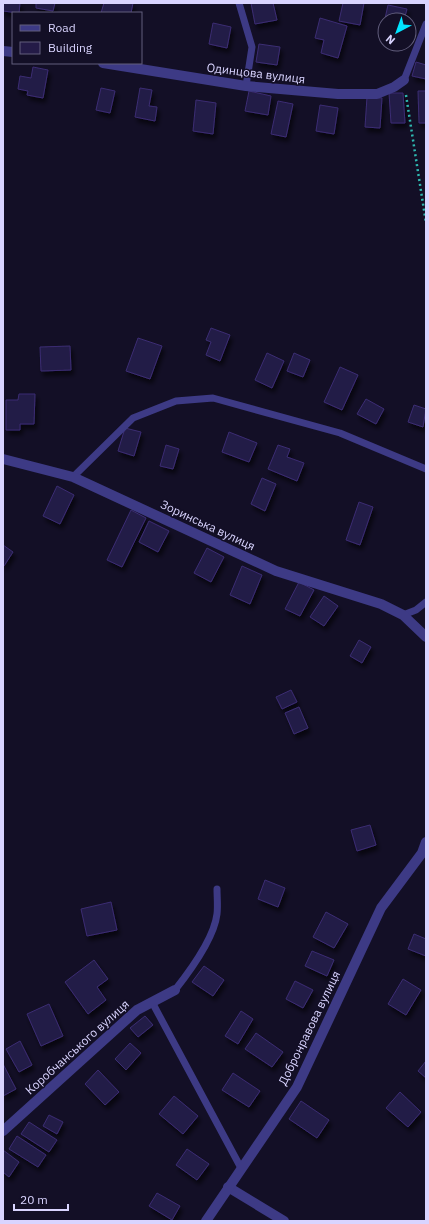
<svg xmlns="http://www.w3.org/2000/svg" width="429" height="1224" viewBox="0 0 429 1224" font-family="'IBM Plex Sans',sans-serif">
<defs>
<filter id="shadow"><feDropShadow dx="2.5" dy="4.5" stdDeviation="2" flood-color="#0009"/></filter>
</defs>
<rect width="100%" height="100%" fill="#130f26"/>
<g fill="#241b47" stroke="#3b2d73" filter="url(#shadow)">
<path d="M3,3h17l-1,10 -16,-2z"/>
<path d="M36,3h19l-2,8 -17,-3z"/>
<path d="M104,3h29l-2,10h-30z"/>
<path d="M251,3h22l4,17 -22,4z"/>
<path d="M343,3h21l-4,22 -21,-4z"/>
<path d="M388,5l19,4 -3,11h-19l-1,3z"/>
<path d="M320,18l27,8 -9,32 -17,-5 3,-13 -9,-2z"/>
<path d="M213,23l18,4 -4,21 -18,-4z"/>
<path d="M259,44l21,3 -3,18 -21,-3z"/>
<path d="M416,62l10,3v14l-14,-3z"/>
<path d="M33,67l15,3 -5,28 -16,-3 1,-4 -10,-2 2,-13 11,2z"/>
<path d="M101,88l14,3 -5,22 -14,-3z"/>
<path d="M140,88l12,2 -3,16 8,1 -2,14 -20,-4z"/>
<path d="M249,91l22,5 -3,19 -23,-4z"/>
<path d="M418,91h8v32h-7z"/>
<path d="M389,93h14l2,30h-14z"/>
<path d="M367,97l15,1 -2,30 -15,-1z"/>
<path d="M196,100l20,3 -3,31 -20,-3z"/>
<path d="M278,101l15,3 -7,33 -15,-3z"/>
<path d="M320,105l18,3 -4,26 -18,-3z"/>
<path d="M211,328l19,7 -10,26 -14,-6 5,-13 -5,-2z"/>
<path d="M138,338l24,8 -12,33 -24,-8z"/>
<path d="M70,346l1,24 -30,1 -1,-24z"/>
<path d="M267,353l17,8 -12,27 -17,-8z"/>
<path d="M294,353l16,7 -7,17 -16,-6z"/>
<path d="M340,367l18,8 -16,35 -18,-8z"/>
<path d="M19,394h16l-1,30h-14v6h-14v-30h12z"/>
<path d="M366,399l18,10 -8,15 -19,-10z"/>
<path d="M414,405l12,4 -3,18 -15,-5z"/>
<path d="M125,428l16,4 -7,24 -16,-5z"/>
<path d="M229,432l28,11 -8,19 -27,-10z"/>
<path d="M166,445l13,4 -6,20 -13,-3z"/>
<path d="M278,445l12,4 -3,8 17,6 -7,18 -29,-12z"/>
<path d="M262,478l14,6 -11,27 -14,-7z"/>
<path d="M57,486l17,9 -14,29 -17,-8z"/>
<path d="M359,502l14,5 -13,38 -14,-5z"/>
<path d="M131,510l15,8 -24,49 -15,-7z"/>
<path d="M149,521l20,10 -11,21 -19,-10z"/>
<path d="M3,545l10,7 -9,14 -1,-1z"/>
<path d="M207,548l17,9 -13,25 -17,-9z"/>
<path d="M242,566l20,9 -12,29 -20,-9z"/>
<path d="M299,582l15,8 -14,26 -15,-7z"/>
<path d="M324,596l14,10 -14,20 -14,-9z"/>
<path d="M359,640l12,7 -9,16 -12,-7z"/>
<path d="M291,690l6,12 -15,7 -6,-12z"/>
<path d="M299,707l9,21 -14,6 -9,-21z"/>
<path d="M370,825l6,20 -19,6 -6,-21z"/>
<path d="M265,880l20,8 -7,19 -20,-8z"/>
<path d="M111,902l6,28 -30,6 -6,-27z"/>
<path d="M326,912l22,12 -14,24 -21,-11z"/>
<path d="M414,934l12,5v17l-18,-7z"/>
<path d="M312,951l22,9 -7,16 -22,-10z"/>
<path d="M94,960l14,19 -11,8 9,13 -18,14 -23,-32z"/>
<path d="M204,966l20,14 -11,16 -21,-14z"/>
<path d="M403,979l18,11 -15,25 -18,-11z"/>
<path d="M295,981l18,9 -10,18 -17,-9z"/>
<path d="M49,1004l14,32 -22,10 -14,-32z"/>
<path d="M241,1011l12,8 -15,25 -13,-8z"/>
<path d="M145,1016l8,9 -15,12 -8,-9z"/>
<path d="M256,1033l27,19 -11,15 -27,-18z"/>
<path d="M20,1041l12,24 -13,7 -13,-23z"/>
<path d="M130,1043l11,10 -15,17 -11,-11z"/>
<path d="M426,1061v17l-8,-7z"/>
<path d="M3,1064l13,25 -13,7z"/>
<path d="M98,1070l21,22 -14,13 -20,-21z"/>
<path d="M233,1073l27,18 -11,16 -27,-17z"/>
<path d="M400,1092l21,20 -13,15 -22,-19z"/>
<path d="M174,1096l24,20 -15,18 -24,-20z"/>
<path d="M301,1101l28,19 -12,18 -28,-19z"/>
<path d="M49,1115l14,7 -6,12 -14,-8z"/>
<path d="M29,1122l28,18 -8,12 -28,-18z"/>
<path d="M17,1136l29,19 -8,12 -29,-18z"/>
<path d="M187,1149l22,15 -12,16 -21,-15z"/>
<path d="M3,1150l16,12 -10,15 -6,-5z"/>
<path d="M157,1193l23,13 -8,14 -23,-14z"/>
</g>
<g fill="none" stroke-linecap="round" stroke-linejoin="round">
<path stroke="#2fb8b0" stroke-width="2.5" stroke-dasharray="2 3" stroke-linecap="butt" d="M406,95l20,128"/>
<g stroke="#3d3a85" stroke-width="7">
<path d="M239,3l13,44 -6,39"/>
<path d="M404,80l22,-56"/>
<path d="M73,477l60,-59 43,-17 37,-3 127,35 86,36"/>
<path d="M403,615l13,-5 10,-8"/>
<path d="M175,990c15,-19 39,-51 42,-76 1,-8 0,-17 0,-25"/>
<path d="M152,1002l89,166"/>
</g>
<g stroke="#3d3a85" stroke-width="10">
<path d="M3,51l10,1"/>
<path d="M103,63l143,23 92,8h39l17,-7 10,-7"/>
<path d="M3,459l70,18 203,94 105,33 22,11 23,22"/>
<path d="M3,1131l134,-121 38,-20"/>
<path d="M228,1187l56,34"/>
<path d="M206,1221l91,-134 84,-179 41,-55 4,-11"/>
</g>
</g>
<g text-anchor="middle" dominant-baseline="central" stroke-width="3" stroke-linejoin="round" paint-order="stroke">
<g font-size="12" fill="#d9d4ff" stroke="#130f26">
<text transform="translate(256 73) rotate(7)">Одинцова вулиця</text>
<text transform="translate(208 525) rotate(25)">Зоринська вулиця</text>
<text transform="translate(309 1028) rotate(-64)">Добронравова вулиця</text>
<text transform="translate(77 1047) rotate(-42)">Коробчанського вулиця</text>
</g>
</g>
<rect width="429" height="1224" fill="none" stroke="#d9d4ff" stroke-width="8"/>
<rect x="12" y="12" width="130" height="52" fill="#130f26" stroke="#625e7d"/>
<rect x="20" y="25" width="20" height="6" fill="#3d3a85" stroke="#625e7d"/>
<text x="48" y="32" font-size="12" fill="#d9d4ff">Road</text>
<rect x="20" y="42" width="20" height="12" fill="#241b47" stroke="#625e7d"/>
<text x="48" y="52" font-size="12" fill="#d9d4ff">Building</text>
<g transform="translate(397 32) rotate(221)"><circle r="19" fill="#130f26" stroke="#625e7d"/>
<path d="M0-3L7 15L0 10L-7 15Z" fill="#00e5ff"/>
<text y="-6" font-size="11" font-weight="bold" text-anchor="middle" fill="#d9d4ff">N</text>
</g>
<path d="M14 1204v6h54v-6" fill="none" stroke="#d9d4ff" stroke-width="2"/>
<text x="20" y="1204" font-size="12" fill="#d9d4ff" stroke="#130f26" stroke-width="3" paint-order="stroke">20 m</text>
</svg>
